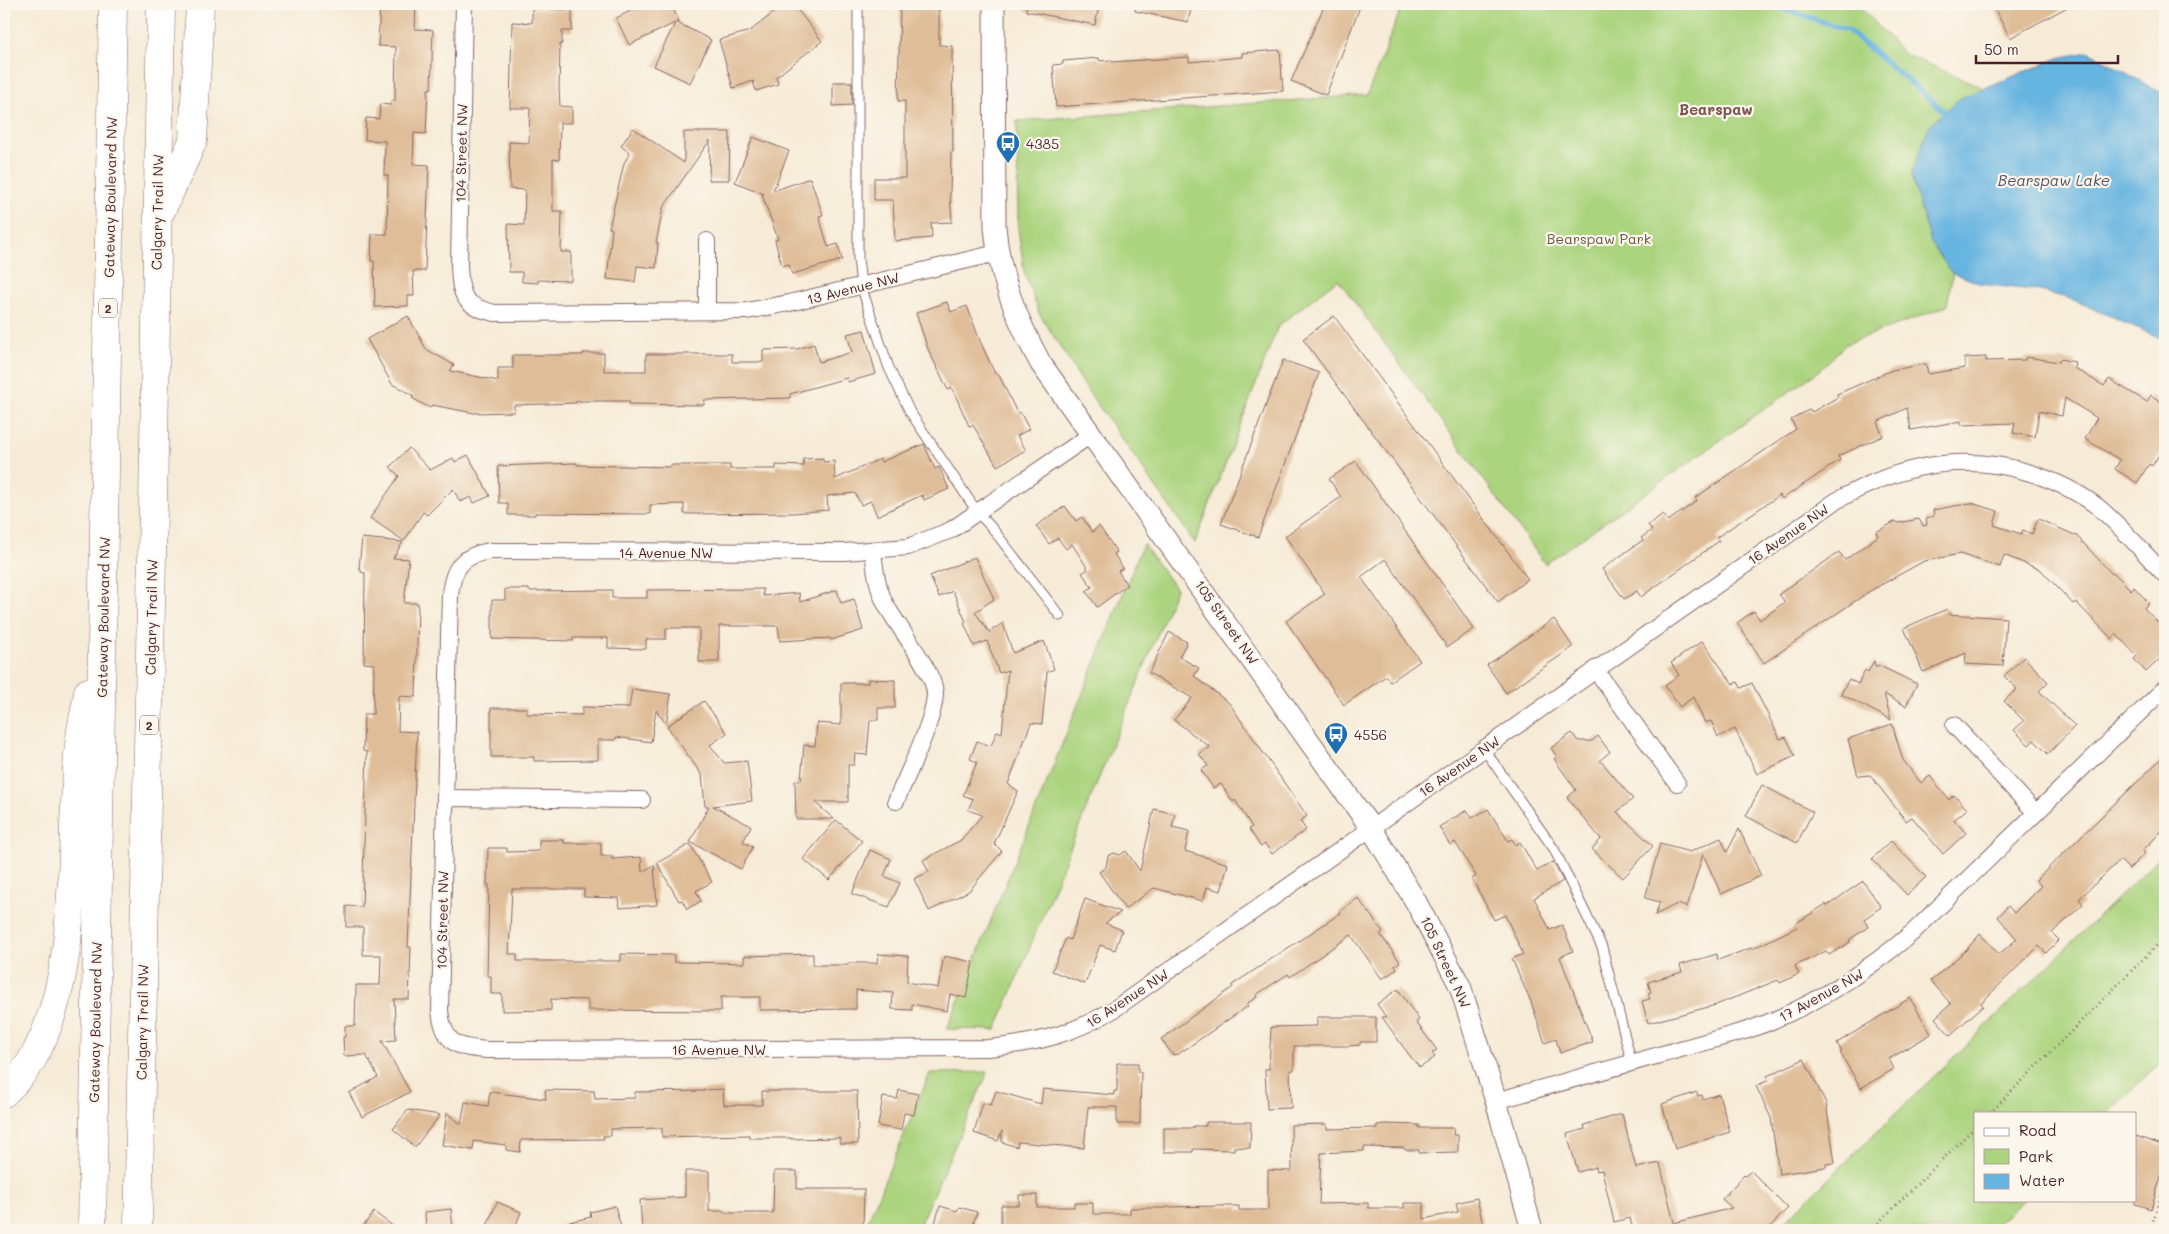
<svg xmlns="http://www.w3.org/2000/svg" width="2169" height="1234" viewBox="0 0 2169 1234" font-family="Mali,sans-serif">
<rect width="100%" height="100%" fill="#fbf7ec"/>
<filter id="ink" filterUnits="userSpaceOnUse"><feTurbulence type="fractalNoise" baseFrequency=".02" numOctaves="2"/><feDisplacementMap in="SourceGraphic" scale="10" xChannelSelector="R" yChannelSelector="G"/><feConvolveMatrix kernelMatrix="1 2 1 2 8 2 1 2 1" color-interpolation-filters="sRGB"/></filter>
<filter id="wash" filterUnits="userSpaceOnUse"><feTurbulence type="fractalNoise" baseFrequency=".0096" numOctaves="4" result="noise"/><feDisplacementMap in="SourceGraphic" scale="20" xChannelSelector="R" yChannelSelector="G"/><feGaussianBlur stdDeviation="1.12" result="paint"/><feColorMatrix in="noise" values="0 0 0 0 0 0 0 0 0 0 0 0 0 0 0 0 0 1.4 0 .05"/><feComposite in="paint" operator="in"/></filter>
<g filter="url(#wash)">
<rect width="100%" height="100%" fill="#f6ebd7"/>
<g fill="#acd47f" stroke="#7b7a55">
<path d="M1403,4h455l46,50 80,34 -37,218 -101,38 -26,26 -275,194 -207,-285 -60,47 -83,217 -107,-152 -49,-78 -15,-42 -6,-43 -1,-107 350,-26z"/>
<path d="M1143,544l33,45 -180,441 -49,-1z"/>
<path d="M2165,852v206l-56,55h-134v87h49l-35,30h-213z"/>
<path d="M988,1072l-71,158h-53l66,-157z"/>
</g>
<path fill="#66b4e0" stroke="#586a86" d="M2088,52c27,12 50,30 77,42v246l-94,-41 -31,-8 -59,-7 -30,-12 -20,-29 -20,-67 18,-50 31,-28 98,-40z"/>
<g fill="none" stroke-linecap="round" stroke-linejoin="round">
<path stroke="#66b4e0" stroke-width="5.5" d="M1768,4l80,26 97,82"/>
</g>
<g id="blocks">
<g fill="#dfbd98">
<path d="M380,4h36l-1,25 18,1 -2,59h-3l-2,45 -12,-1 -1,31 16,1 -4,106h-12l1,25h-6v10l-33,1 -1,-46h-3l1,-27h15l1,-59h-4l1,-34 -20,-1 1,-22 13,1 1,-15 11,1 1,-4h3l1,-54 -18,-1z"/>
<path d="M645,4h26l8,17 -3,1 35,18 -21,43 -36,-17 21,-43 -46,22 -13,-27z"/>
<path d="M785,4h8l29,37 -46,36 2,7 -22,7 -3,-10 -20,7 -14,-48 31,-9z"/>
<path d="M900,4h39v41l13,1 1,106h-2l-1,42 2,28 -21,1 1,15 -37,3 -2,-41h-19v-22h31v-77h-7z"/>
<path d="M1027,4h72v2l-4,19 -69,-14z"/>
<path d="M1136,4h56l-4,18 -53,-11z"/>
<path d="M1325,4h36l-35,91 -35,-14z"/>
<path d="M1992,4h81l-63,34z"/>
<path d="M532,9l40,1v21h-10v13h-2l-1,45 1,17 12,1v16h-12l-1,37 -6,-1v52h9l-1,41h10v29l-33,-1v3l-16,-1v-10h-13l-1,-48 16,1 1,-35 -15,-1 -1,-47 20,1 1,-35h-20l2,-86 20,1z"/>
<path d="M1280,50l3,41 -227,16 -3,-42 10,-1v-3l36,-3 1,3 11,-1v2l78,-5v5l53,-5v-4z"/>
<path d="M833,82h19v23l-19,1z"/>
<path d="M633,128l51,35v-31h46l-1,48h-20l1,-40 -47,68 -7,35h2l-2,25 -19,-2 -2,16 -28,-3 5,-50 -3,-1 15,-65 6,-10 -9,-7z"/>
<path d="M753,137l36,14 -16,40 37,-13 13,37 -4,1 9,31 10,-3 4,16 -50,14 -3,-10 -7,2 -7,-26 3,-1 -16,-44 2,-1 -29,-12z"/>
<path d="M947,302l4,10 16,-6 13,35 15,33 3,-1 19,40 3,-1 9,17 -12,7 9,14 -29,16 -24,-41 -4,1 -17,-38 -4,2 -20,-41 -12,-36z"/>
<path d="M408,316l18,33 28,16 -4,6 48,10v-13h15v-13h70v-2h21v18h42v-17h86v8h31v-12l34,-1 17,-5 5,18 33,-10 -5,-18 17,-4 12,44 -28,8 -1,-4 -57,16v4l-86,2v5l-75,-1v-3h-53v2l-62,2v7l-40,1 -42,-8 -2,3 -18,-10 2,-2 -22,-12 -25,-45z"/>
<path d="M1334,316l194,263 -30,23 -195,-263z"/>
<path d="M1986,357v4l39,-1 1,-3 33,5 1,-3 15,3 -1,6 30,18 5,-7 38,23 4,-7 14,10v40l-13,21 -3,-2 -12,19 -22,-14 5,-9 -35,-21 12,-21 -32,-20 -3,18 -23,-5 -4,26 -22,-4 2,-10 -54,2v-4l-50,9 -4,-22 -30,14 6,14 -45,20 2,4 -58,39 -2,-4 -63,42 2,4 -78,56 -4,-6 -13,8 -22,-30 41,-29 -2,-2 11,-8 -4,-5 15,-11 5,7 29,-20 -2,-3 101,-69 -5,-9 19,-11 2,3 26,-15 -1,-3 55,-24 34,-6 2,10 37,-6v-10z"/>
<path d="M1283,360l36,13 -61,164 -37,-13z"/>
<path d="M924,444l11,25 4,-2 10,22 -25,11 -2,-5 -45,21 -6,-15 -10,4 -6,-12 -28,3 1,14 -34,3 -110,1v-10l-34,1v9l-115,-1v2h-27v-12h-9l-1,-37 79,-3v2l94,2v-2h59v4h46v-4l28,1 -1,-7 20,-1v4l11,-1 1,18 45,-20 1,3z"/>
<path d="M409,448l21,22 23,-12 2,4 13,-7 22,41 -16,7 -3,-6 -11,5 -7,-13 -26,26 -4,-3 -19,29 -34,-23 29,-42 -9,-9z"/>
<path d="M1356,461l118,168 -27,18 -61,-87h-2l-23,17 59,84 -30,21 -4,-6 -42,29 -58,-84 39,-27 -40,-58 56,-39 -12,-18z"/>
<path d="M1971,503l27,8 -4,14 27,9 2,-4 9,4 6,-15 39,17 35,38 2,-1 17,17 3,-3 15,16 -5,5 21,22v24l-19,18 -12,-13 3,-3 -21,-22 -4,5 -36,-37 -3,2 -32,-34 -37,-15 -4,12 -40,-13 -36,7 -54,30 -106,72 -27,-40 17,-12 6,9 25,-18 -6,-8 60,-42 6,8 33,-24 -2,-4 20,-11 2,2 21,-4 4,7 4,-1 -1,-7 8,-2 -1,-6z"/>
<path d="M1065,506l11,15 6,-4 10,15 7,-6 18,26 -3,2 9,14 -5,3 9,14 -30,22 -11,-16 6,-4 -10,-14 6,-4 -16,-25 -6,5 -8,-11 -9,6 -13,-18z"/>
<path d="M362,538l41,4 -10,16 16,1 -5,44h14l-2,94 -17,-1 -1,35 19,1 -9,215h3l-2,52h-15l2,41 -14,1 28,51 -48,25 -13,-24 29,-16 -12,-22 -22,1 -1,-19h2v-11h10l1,-41h24l1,-30h-18v-28h-17v-21l16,1 5,-155 -4,-1 1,-37h9l1,-50 -10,-1 1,-90 -4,-1v-3l-2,-1z"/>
<path d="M975,557l19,42 -19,13 14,20 14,-9 10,30 31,-12 10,28 -7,3 -5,52 -11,-1 -23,61 10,7 -24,53 8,7 -33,40 -40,20 -15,-32 15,-7 -6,-12 38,-20 21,-25 -14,-5 5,-11 -10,-4 14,-33 -7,-3 7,-18 14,5 6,-15 5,2 6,-63 -9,3 -12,-32 -13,5 -10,-23 2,-1 -13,-31 -14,6 -9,-21z"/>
<path d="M505,589h24v2l83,-1v8h35v-8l116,-1v7l36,-3 1,9 37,-12 4,13 13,-4 9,31 -32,10 -1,-2 -50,3 -2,-15h-59v36h-20v-34h-33v11h-20v10l-38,-1v-10h-35v3l-81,-2v-39h13z"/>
<path d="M1947,609l2,5 57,4 -3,48 -38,-2 1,-11 -43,19 -19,-44z"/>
<path d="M1554,619l19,28 -67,46 -19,-28z"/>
<path d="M1169,632l18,10 -8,15 20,11 -5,8 35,27 78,113 -7,5 6,9 -34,24 -7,-10 -4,3 -12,-18 3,-2 -17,-27 -2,2 -12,-18 -8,4 -12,-18 7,-4 -9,-12 11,-7 -36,-27 18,-22 -43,-25z"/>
<path d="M1702,641l31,43 5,-2 3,6 11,-5 28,56 6,-2 9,19 -38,18 -22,-45 -17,8 -7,-16 -6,2 -12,-26 -13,10 -15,-21 14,-11 -8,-12z"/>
<path d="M2024,657l24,25 -9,9 36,35 -27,28 -14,-14 -5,5 -15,-15 10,-9 -20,-20 13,-12 -13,-13z"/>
<path d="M1874,661l2,7 2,-3 39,19 -11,22 -22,-12 7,26 -50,-26 8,-15 9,5 7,-14 3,2z"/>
<path d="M868,679l27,1v28h-17v12h-8l-3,35 -12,-1 -1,11h-6v37h-34l20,17h-38l-1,-38 6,-1 3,-35 11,1 2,-23 24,2v-42h27z"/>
<path d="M632,689l39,5 -5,30 -10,-14 -5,32 -35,-5v3h-18v20l-64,1v-4h-43v-49h36v6l55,1v-8l47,1z"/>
<path d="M704,701l23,32 -17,12 14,18 23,-2 5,40 -39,5 38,20 -8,16 10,5 -12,22 -51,-27 19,-36h-4l-3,-31 -35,-49z"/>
<path d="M1892,724l11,36 18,23 9,-7 19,24 5,-5 13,14 -13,11 12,13 -23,21 -31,-37 -6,4 -36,-46 -12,1 -10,-37z"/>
<path d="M1572,733l6,8h14l6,-5 12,16 -10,8 33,39 -16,13 36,34 -30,32 -31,-29 9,-10 -34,-41 9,-8 -22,-31 3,-2 -6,-9z"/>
<path d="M2165,755v73l-22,22 2,3 -16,16 -9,-9 -41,39 4,5 -31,29 7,7 -13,13 -7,-7 -58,57 2,3 -33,29 -15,-17 16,-14 -20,-23 35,-31 14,-16 19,20 18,-15 -19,-22 10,-11 6,7 27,-27 -5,-6z"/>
<path d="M1762,785l51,27 -16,31 -51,-27z"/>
<path d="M1154,809l21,5 -3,13 17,4 -4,20 43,13 -7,27 -14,-4 -4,14 -49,-13 -29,21 -26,-37 7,-5 2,-11 6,-3 6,2 6,-4 14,20z"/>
<path d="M1488,809l20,32 4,-2 4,6 4,-3 17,29 16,-9 10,19 -29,17 16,32 12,-5 11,26 -13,6 33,85 -33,11 -4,-14 -11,4 -14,-41 -19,-43 11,-5 -18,-39 -11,5 -22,-41 4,-3 -21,-34 -5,3 -11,-18 28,-17 5,8z"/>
<path d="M836,820l26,21 -33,39 -26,-21z"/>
<path d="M1739,829l22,47 -40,18 -18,-40 -16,53 -10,-3 -22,11 5,-13 -15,-4 15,-54 30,8 31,-14 6,14z"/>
<path d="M539,840h25v3h37v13h11v3l29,-2 1,15 12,-7 3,40 -37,3 -1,-10 -35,-1v-8h-72l-3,65h8v7h104v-7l53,1v7l70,1v-7l69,-2v11h35v-2h29l1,-9 30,2 -1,26 31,6 6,-32 29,6 -7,36 -16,-4 -3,17 -35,-7v6l-20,-1 1,-16 -37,-3v19l-96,1v-13h-39v14l-133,-1v-10l-37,-1v11l-49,1v-17h-11v-18h-4l2,-91h-2l1,-37h19v4l32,-1z"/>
<path d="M1891,841l35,36 -19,18 -35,-36z"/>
<path d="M690,844l22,38 -16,9 5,10 -14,8 -5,-9 -3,1 -22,-38z"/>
<path d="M870,850l21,9 -7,17 16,7 -11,24 -37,-13z"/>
<path d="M1863,881l18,26 -17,12 4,8 -19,13 1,2 -21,13 -3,-4 -31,15 4,8 -19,9 -2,-3 -62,25 -68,18 -6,-22 8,-2 -2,-6 3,-1 -3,-10 34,-10 -2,-7 37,-11 1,6 33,-12 1,1 45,-22 -2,-3 31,-20 1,2z"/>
<path d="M1358,898l25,34 -3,2 20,28 -5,3 2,4 -15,10 -31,-44 -61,42 -2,-3 -32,21 1,2 -11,7 2,2 -71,49 -1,-1 -3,1 -12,-16 72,-52 -1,-2 109,-72 -1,-2z"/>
<path d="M1085,899l36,13 -16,11 17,7 -7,20 -15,-5 -15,39 -33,-13 14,-33 4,2z"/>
<path d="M1398,989l21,31 -3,2 21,28 -5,3 3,4 -14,10h-2l-15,-19 -22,-31h4l-9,-13z"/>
<path d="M1910,998l21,36 -42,25 5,10 -33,19 -21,-35 2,-1 -5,-9z"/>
<path d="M1317,1017h59v25h-16v3l-11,1h-55v24h-4l1,38 -24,1 -2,-40h4l2,-42 46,-1z"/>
<path d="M1804,1059l22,44 9,60 -9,1v3l-47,7 -8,-56 -15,-32 13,-6 -2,-4z"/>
<path d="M1117,1063h21v9h3l-1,52h-23v-17h-29l-4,41 -66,-6 -1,5 -15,-5v-11l-4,10 -24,-8 9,-30 8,2 5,-14 45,13 2,-15 71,6v-4h3z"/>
<path d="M723,1089l1,16h38v-14h95l1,53h-18v-6l-49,1v-1h-42v-3l-87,2v-9l-51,1v7h-8l1,3 -83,1 -1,12 -14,-2v-5l-32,-4 -1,9 -31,-5 5,-32 14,11 4,-22 23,4 2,-14 56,7 -1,-9 49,1 1,8 40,-1v-6l69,-1v-1z"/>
<path d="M899,1090l19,4 -4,21 -10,-2 -3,17 -23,-4 5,-29 14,2z"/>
<path d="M1697,1092l1,4 4,-1 1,4 16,-5 11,38 -55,17 -13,-45z"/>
<path d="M408,1110l32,5 -25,32 -22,-18z"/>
<path d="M1622,1114l14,54 24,-5 14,60 58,-15 -10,-9 22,-24 1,1 6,-5 37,37 -21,22h-134l-3,-12 -16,4 -12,-52 -5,1 -1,-4 -18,5 -11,-38 18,-5 -1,-4z"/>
<path d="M1206,1122h45l-1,26 -16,-1v3l-41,-1v3h-29v-24h29v-2h13z"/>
<path d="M1327,1124v5l50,-1v-3l7,-1 35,1v3h35l-1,7h5v17l-39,1v-3h-14v-2l-41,-1v4l-43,2 -2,51 49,-1v5h36v-5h20v16l34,-7 -2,-9 21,-5 7,32h-483v-25h18v-10h18v12h37v-4h19v11h37v-6h37v-1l54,-1h18v4h29v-40l24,1 -1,-46z"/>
<path d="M2135,1136l30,10v18l-14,45 -16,-5z"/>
<path d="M685,1171h24v40h15v2h49l1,-42h23v18h67l-1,41h-221l-2,-30 45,-3z"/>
<path d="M497,1202l24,10 -7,18h-29z"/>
<path d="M615,1206l7,24h-60l-1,-6 30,-7 -1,-5z"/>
<path d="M940,1206l17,5 2,-4 18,5 -6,18h-38z"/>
<path d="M451,1209l2,21h-27l-1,-18z"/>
<path d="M374,1212l24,18h-38z"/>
</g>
</g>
</g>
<g filter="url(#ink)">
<use href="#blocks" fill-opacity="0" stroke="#866667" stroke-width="1"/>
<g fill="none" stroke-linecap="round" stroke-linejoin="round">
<g stroke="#866667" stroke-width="11">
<g id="service">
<path d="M858,4v254l3,27 5,16 23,67 21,44 68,101 14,15 68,88"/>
<path d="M1484,749l70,100 48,98 30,117"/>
</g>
</g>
<g stroke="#866667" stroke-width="18">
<g id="minor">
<path d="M464,4l-5,260c1,32 4,42 36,49l252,-2 42,-8 208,-50"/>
<path d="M707,241v70"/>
<path d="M1092,434l-141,96 -43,17 -64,5 -355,-1c-27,5 -36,16 -39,44l-10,416c4,33 17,37 48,39l500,-2c50,-5 82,-13 125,-38l723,-509c65,-37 128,-50 201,-26 22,8 43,18 61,32 24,20 45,45 67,68"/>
<path d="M873,551c2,18 4,36 12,52 11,22 49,68 50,90 0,26 -28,82 -39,108"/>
<path d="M1595,669l82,114"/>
<path d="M1954,725l82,88"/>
<path d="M445,798l197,2"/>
<path d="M1496,1101l252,-71c61,-21 114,-55 164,-97l253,-245"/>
</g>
</g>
<g stroke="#866667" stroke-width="23">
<path id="tertiary" d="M994,4l1,223c4,50 22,93 46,137l330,464 45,74 44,84 36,115 36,129"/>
</g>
<g stroke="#866667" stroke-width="29">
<g id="motorway">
<path d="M162,209l31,-68 7,-137"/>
<path d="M4,1093c11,-11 22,-22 29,-35 51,-90 34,-221 47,-321 2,-15 6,-30 8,-45"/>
<path d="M92,1230l21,-1226"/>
<path d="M138,1230l15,-722 8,-504"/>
</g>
</g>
<g stroke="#866667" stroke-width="3" stroke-dasharray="1 4" stroke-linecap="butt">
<path d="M1990,1113l175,-176"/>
<path d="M1871,1230l104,-103"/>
<path d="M2150,1230l15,-47"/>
</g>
<use href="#service" stroke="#fff" stroke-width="9"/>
<use href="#minor" stroke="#fff" stroke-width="16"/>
<use href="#tertiary" stroke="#fff" stroke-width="21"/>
<use href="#motorway" stroke="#fff" stroke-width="28"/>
</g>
</g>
<defs>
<g id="bus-pin" transform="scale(1.25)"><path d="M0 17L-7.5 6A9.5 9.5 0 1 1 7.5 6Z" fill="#1f6fb2" stroke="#fbf7ec"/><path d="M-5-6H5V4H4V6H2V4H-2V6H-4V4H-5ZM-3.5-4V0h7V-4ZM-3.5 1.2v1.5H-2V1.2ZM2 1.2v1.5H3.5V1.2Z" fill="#fff"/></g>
</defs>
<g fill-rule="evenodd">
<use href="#bus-pin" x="1008" y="143"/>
<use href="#bus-pin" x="1336" y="734"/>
</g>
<g text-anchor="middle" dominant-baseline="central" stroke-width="4.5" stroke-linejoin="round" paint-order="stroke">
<g fill="#fbf7ec" stroke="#7f6065" stroke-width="1">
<rect x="99" y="298.5" width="18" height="19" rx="4"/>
<rect x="140" y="715.5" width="18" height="19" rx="4"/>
</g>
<g font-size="12" font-weight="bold" fill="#4a1f2b">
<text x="108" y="308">2</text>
<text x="149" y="725">2</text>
</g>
<g font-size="14" fill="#4a1f2b" stroke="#fbf7ec" text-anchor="start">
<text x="1026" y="143">4385</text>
<text x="1354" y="734">4556</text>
</g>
<g font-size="14" fill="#4a1f2b" stroke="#fbf7ec">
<text transform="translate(461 153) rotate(-89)">104 Street NW</text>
<text transform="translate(110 197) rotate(-89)">Gateway Boulevard NW</text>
<text transform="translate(157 212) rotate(-89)">Calgary Trail NW</text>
<text transform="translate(853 288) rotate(-14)">13 Avenue NW</text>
<text transform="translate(1788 534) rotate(-35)">16 Avenue NW</text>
<text x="666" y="552">14 Avenue NW</text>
<text transform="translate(103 617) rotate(-89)">Gateway Boulevard NW</text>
<text transform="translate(151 617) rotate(-89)">Calgary Trail NW</text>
<text transform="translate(1227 622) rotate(55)">105 Street NW</text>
<text transform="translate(1459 766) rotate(-35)">16 Avenue NW</text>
<text transform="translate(442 920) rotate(-89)">104 Street NW</text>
<text transform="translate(1446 962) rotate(65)">105 Street NW</text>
<text transform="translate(1821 995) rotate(-29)">17 Avenue NW</text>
<text transform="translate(1127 998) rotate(-33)">16 Avenue NW</text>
<text transform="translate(95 1022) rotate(-89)">Gateway Boulevard NW</text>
<text transform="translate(142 1022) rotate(-89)">Calgary Trail NW</text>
<text x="719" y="1049">16 Avenue NW</text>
</g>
<g font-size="14" fill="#675544" stroke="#fbf7ec">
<text x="1599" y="238">Bearspaw Park</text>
</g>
<g font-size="15" font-weight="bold" fill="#7e5651" stroke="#fbf7ec">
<text x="1716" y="109">Bearspaw</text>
</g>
<g font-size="15" font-style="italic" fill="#54536a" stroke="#fbf7ec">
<text x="2054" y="180">Bearspaw Lake</text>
</g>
</g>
<rect width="2169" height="1234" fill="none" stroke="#fbf7ec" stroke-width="20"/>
<rect x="1974" y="1112" width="162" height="90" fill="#fbf7ec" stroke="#b4a19f"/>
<rect x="1984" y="1128" width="25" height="8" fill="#ffffff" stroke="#b4a19f"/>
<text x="2019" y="1136" font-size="15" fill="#4a1f2b">Road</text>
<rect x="1984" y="1149" width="25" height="15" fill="#acd47f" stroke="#b4a19f"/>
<text x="2019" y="1162" font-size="15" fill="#4a1f2b">Park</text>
<rect x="1984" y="1174" width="25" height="15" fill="#66b4e0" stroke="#b4a19f"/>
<text x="2019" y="1186" font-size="15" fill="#4a1f2b">Water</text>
<path d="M1976 55v8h142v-8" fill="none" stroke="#4a1f2b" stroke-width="2.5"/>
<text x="1984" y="55" font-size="15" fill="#4a1f2b" stroke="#fbf7ec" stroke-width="4" paint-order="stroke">50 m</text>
</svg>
